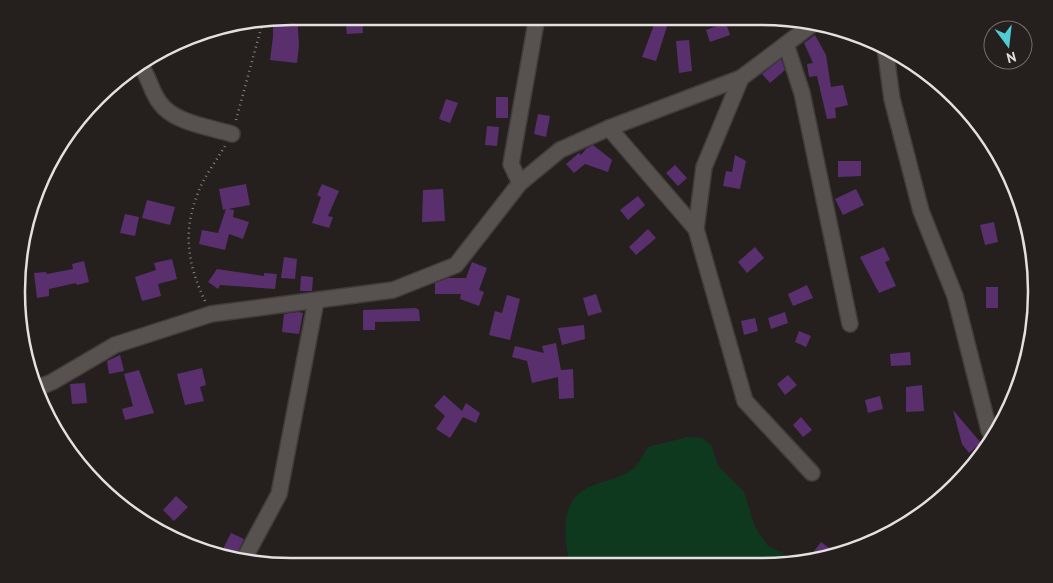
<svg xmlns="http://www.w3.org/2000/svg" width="1053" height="583" viewBox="0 0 1053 583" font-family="'PT Sans',sans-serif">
<rect width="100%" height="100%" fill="#25201e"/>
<path fill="#0e391f" d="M688,437l14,1 9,7 8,22 25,25 11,35 13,19 34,17 -233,2c-1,-15 -6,-35 -2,-50 9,-37 42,-28 66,-46 6,-5 11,-16 15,-22z"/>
<g fill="#5a2f6d">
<path d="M297,16l2,29 -2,18 -27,-3 3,-23v-18z"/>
<path d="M345,16h17l1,17 -16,1z"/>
<path d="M657,17h13l-14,44 -14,-4z"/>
<path d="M726,23l4,12 -20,7 -4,-12z"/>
<path d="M815,35l11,20 5,32 12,-2 5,20 -13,3 1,10 -9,1 -10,-43 -8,1 -2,-13 6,-1 -9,-20z"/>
<path d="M689,40l3,31 -13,2 -3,-32z"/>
<path d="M781,59l4,11 -15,13 -8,-9z"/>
<rect x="496" y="97" width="12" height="21"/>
<path d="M446,99l12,4 -8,20 -11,-4z"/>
<path d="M538,114l12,2 -4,21 -12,-3z"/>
<path d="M487,126l12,1 -2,19 -12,-1z"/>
<path d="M593,145l19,15 -4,12 -23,-8 -11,9 -8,-9 13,-11 2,2 5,-6z"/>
<path d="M735,155l11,6 -6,28 -17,-3 3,-15 6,1z"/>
<path d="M838,161h23v15l-23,1z"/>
<path d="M675,165l12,13 -9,8 -12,-13z"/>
<path d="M246,184l4,21 -22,4 6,1 -1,7 16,5 -6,17 -14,-5 -4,16 -26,-6 3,-14 16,3 8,-24 -3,1 -4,-21z"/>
<path d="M322,184l17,7 -11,25 5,1 -4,11 -17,-5 9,-26 -4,-2z"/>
<path d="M443,189l2,32 -23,1 1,-32z"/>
<path d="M856,189l8,16 -21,10 -8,-16z"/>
<path d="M638,196l7,9 -17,15 -8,-10z"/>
<path d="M147,200l28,7 -5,18 -28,-7z"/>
<path d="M125,214l14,3 -4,19 -15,-3z"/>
<path d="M994,222l4,20 -13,3 -5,-20z"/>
<path d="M648,229l8,9 -20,17 -7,-8z"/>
<path d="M755,247l9,11 -17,15 -9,-11z"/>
<path d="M884,247l6,13 -5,2 11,24 -17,7 -19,-36z"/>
<path d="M284,257l13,2 -2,20 -14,-1z"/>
<path d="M172,259l5,20 -19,5 3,12 -19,5 -7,-24 21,-7 -2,-7z"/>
<path d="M84,261l5,21 -12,3 -1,-2 -27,6v7l-12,2 -3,-25 12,-1 1,2 26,-5 -1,-5z"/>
<path d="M472,262l15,6 -8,22 5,2 -5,14 -19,-7 1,-5h-26v-11l13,-5h18z"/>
<path d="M217,269l47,7v-3l13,1 -2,15 -55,-4 -2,4 -10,-7z"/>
<path d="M301,276l12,1 -1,14h-12z"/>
<path d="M807,285l6,13 -20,8 -5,-12z"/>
<rect x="986" y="287" width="12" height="21"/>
<path d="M596,294l6,18 -14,4 -5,-18z"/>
<path d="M507,295l13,4 -10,41 -21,-5 6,-24 7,2z"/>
<path d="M416,308l3,2 1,11 -45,1v8h-12v-20z"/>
<path d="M298,312l5,1 -4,21 -17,-2 2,-18z"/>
<path d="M785,312l3,11 -17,6 -3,-11z"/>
<path d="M755,318l3,13 -14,4 -3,-14z"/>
<path d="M584,325l1,14 -23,6 -4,-17z"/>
<path d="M799,331l12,5 -5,11 -11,-5z"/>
<path d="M556,343l5,27 12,-1 1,29 -15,1 -1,-22 -26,6 -5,-22 -15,-4 3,-11 29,7 -2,-7z"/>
<path d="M910,352l1,13 -20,1 -1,-12z"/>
<path d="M120,355l4,16 -15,3 -2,-13z"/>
<path d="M202,368l4,17 -6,2 4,14 -19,4 -8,-31z"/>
<path d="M139,370l15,43 -29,7 -3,-11 11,-3 -9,-32z"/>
<path d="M788,375l9,10 -12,10 -8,-11z"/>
<path d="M85,383l2,20 -15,1 -2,-20z"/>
<path d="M922,385l2,26 -18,1v-25z"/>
<path d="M444,395l18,16 4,-8 14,10 -4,10 -13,-6 -13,21 -14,-9 9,-13 -11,-10z"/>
<path d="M880,396l3,13 -15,4 -3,-13z"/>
<path d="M953,410l28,33 -12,10 -7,-9z"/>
<path d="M801,417l11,13 -9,7 -10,-12z"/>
<path d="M176,496l12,11 -14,14 -11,-11z"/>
<path d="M231,533l13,6 -10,21 -15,-3z"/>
<path d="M821,542l18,13 -20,4 -7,-5z"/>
</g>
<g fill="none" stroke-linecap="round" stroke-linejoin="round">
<g stroke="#413d3c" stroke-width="18">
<g id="street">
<path d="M786,44l16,49 48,231"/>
<path d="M885,47l7,52 29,112 34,85 34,134 4,8"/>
<path d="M140,65c9,11 11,27 20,38 14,20 50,24 72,31"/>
<path d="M741,78l-37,89 -8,62 49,172 67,72"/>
<path d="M609,128l87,101"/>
<path d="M520,183l-9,-19 26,-147"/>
<path d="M35,389l17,-7 63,-37 96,-31 182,-24 63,-25 64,-82 40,-33 49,-22 132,-50 73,-55"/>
<path d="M243,561l36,-67 37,-193"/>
</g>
</g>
<g stroke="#888482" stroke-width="2.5" stroke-dasharray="1 4" stroke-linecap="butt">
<path d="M236,120l27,-99"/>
<path d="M205,301c-17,-36 -23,-69 -7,-108 6,-16 18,-32 27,-47"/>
</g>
<use href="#street" stroke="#575250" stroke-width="15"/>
</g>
<path d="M0 0H1053V583H0ZM291 25H762A266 266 0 0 1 1028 291V292A266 266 0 0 1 762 558H291A266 266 0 0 1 25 292V291A266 266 0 0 1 291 25Z" fill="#25201e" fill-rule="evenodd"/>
<path fill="none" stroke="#e4e0df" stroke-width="2.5" d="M291 25H762A266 266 0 0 1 1028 291V292A266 266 0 0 1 762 558H291A266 266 0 0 1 25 292V291A266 266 0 0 1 291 25Z"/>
<g transform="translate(1008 45) rotate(165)"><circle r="24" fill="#25201e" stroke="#716d6b"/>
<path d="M0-4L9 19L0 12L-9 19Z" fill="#51ccd4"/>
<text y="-8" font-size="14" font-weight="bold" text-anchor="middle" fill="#e4e0df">N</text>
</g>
</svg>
